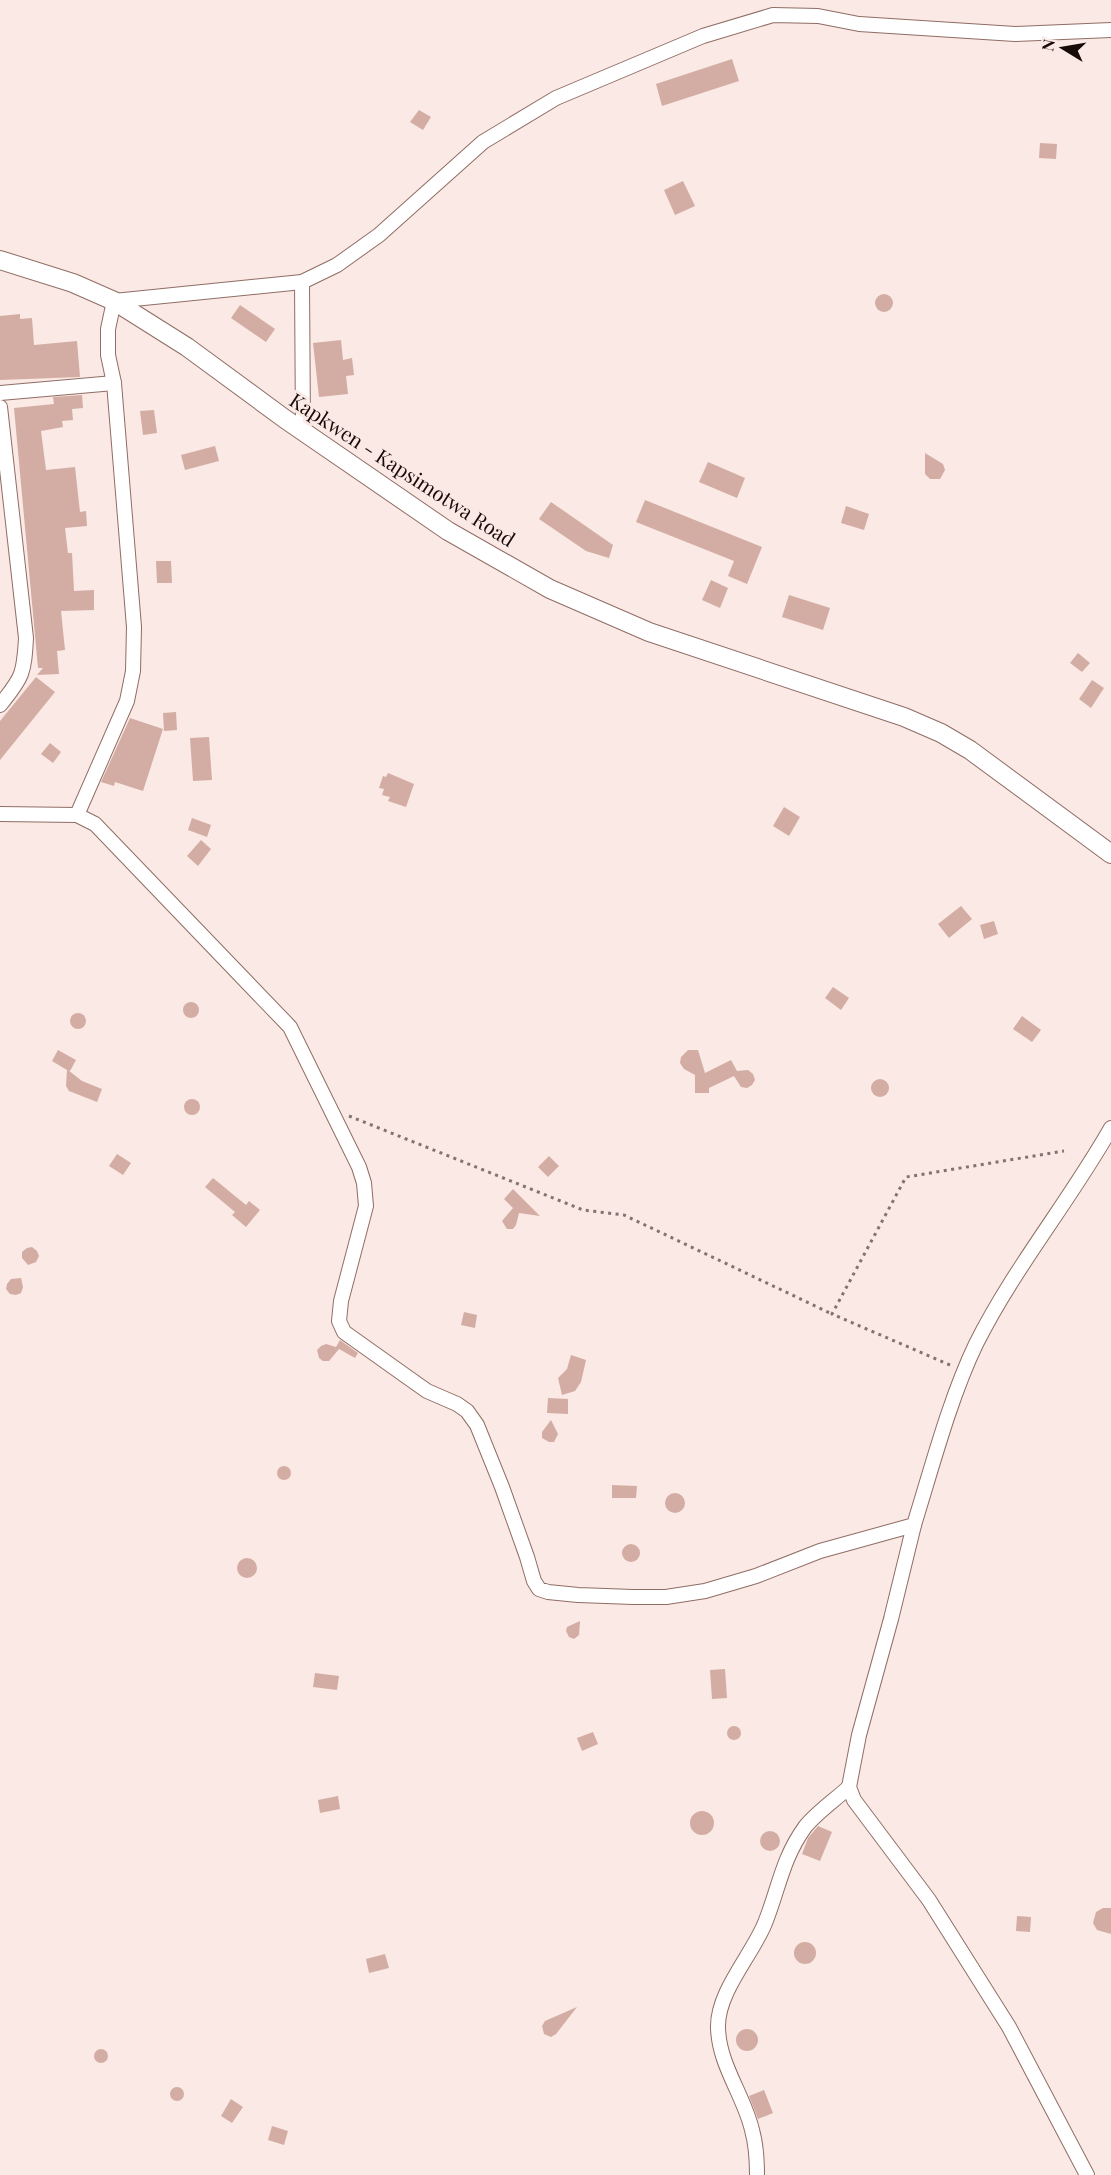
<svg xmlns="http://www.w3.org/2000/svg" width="1111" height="2175" viewBox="0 0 1111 2175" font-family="'Playfair Display',serif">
<rect width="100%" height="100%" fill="#fae9e5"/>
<g fill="#d3ada3">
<path d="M732,59l7,22 -77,25 -6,-22z"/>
<path d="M419,110l12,7 -8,13 -13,-8z"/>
<path d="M1040,143l17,1 -1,15 -17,-1z"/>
<path d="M683,181l12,25 -20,9 -11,-25z"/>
<circle cx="884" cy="303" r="9"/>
<path d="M240,305l35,24 -9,13 -35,-24z"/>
<path d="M20,314v5l12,-1 2,27 43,-4 3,36 -80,3v-64z"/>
<path d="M341,340l2,20 9,-2 2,17 -8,1 2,18 -29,3 -6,-54z"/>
<path d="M82,395l1,13 -11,1 1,11 -11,1 1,6 -22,4 5,39 29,-3 5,45 6,-1 1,15 -22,2 3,25h4l2,38 20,-1v20l-33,1 4,39 -8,1 2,23 -22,1 6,-7h-5l-24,-260 40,-4 -1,-7z"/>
<path d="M154,410l3,23 -14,2 -3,-24z"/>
<path d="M215,446l4,15 -34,9 -4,-15z"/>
<path d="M925,453l18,11 2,6 -5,9h-10l-5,-5z"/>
<path d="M708,462l37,16 -8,20 -38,-16z"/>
<path d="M645,500l117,47 -15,37 -19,-8 6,-15 -98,-39z"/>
<path d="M551,502l62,43 -4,13 -23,-7 -47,-32z"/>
<path d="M846,506l23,8 -5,16 -23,-7z"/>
<path d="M156,561h15l1,22h-15z"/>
<path d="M711,580l17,8 -8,20 -18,-8z"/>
<path d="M789,595l41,13 -7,22 -41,-13z"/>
<path d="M1078,653l12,10 -8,9 -12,-9z"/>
<path d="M36,677l19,15 -55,68v-39z"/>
<path d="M1092,680l12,8 -13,20 -12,-9z"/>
<path d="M176,712l1,18 -13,1 -1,-18z"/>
<path d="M130,718l33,11 -20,62 -28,-9 -1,4 -13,-4z"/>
<path d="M209,737l3,43 -19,1 -3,-43z"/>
<path d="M50,743l11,9 -8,11 -12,-9z"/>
<path d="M388,773l26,11 -8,23 -18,-6 2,-4 -8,-2 2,-6 -5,-1 4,-12 3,1z"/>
<path d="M784,807l16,10 -11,19 -16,-10z"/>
<path d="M192,818l19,7 -4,12 -19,-7z"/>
<path d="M201,840l10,9 -13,17 -11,-10z"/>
<path d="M961,906l11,13 -23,19 -11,-14z"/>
<path d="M994,921l4,13 -14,5 -4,-14z"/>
<path d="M833,987l16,11 -8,12 -16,-12z"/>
<circle cx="191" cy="1010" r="8"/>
<circle cx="78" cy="1021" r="8"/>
<path d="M1022,1016l19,14 -9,12 -19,-13z"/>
<path d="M58,1050l18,10 -6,11 -2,-1 14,11 20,8 -5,13 -28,-11 -3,-5 1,-16 -15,-9z"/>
<path d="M688,1050h10l7,23 26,-13 6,11 11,-1 5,4 2,6 -3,5 -5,3 -6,-1 -7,-11 -25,12v5h-14v-18l-11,-6 -4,-6 1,-6z"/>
<circle cx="880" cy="1088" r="9"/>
<circle cx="192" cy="1107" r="8"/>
<path d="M117,1154l14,9 -8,12 -14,-9z"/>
<path d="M549,1156l10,10 -11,11 -10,-10z"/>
<path d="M213,1178l33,27 3,-4 11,9 -14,17 -14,-12 3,-3 -30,-25z"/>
<path d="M513,1189l27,27 -21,-3 -3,12 -3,4h-6l-5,-8 11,-13 -9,-9z"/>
<path d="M32,1247l5,4 2,5 -3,6 -8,3 -6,-7v-6l5,-4z"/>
<path d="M21,1278l2,9 -2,6 -5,2 -6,-1 -4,-5 1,-5 4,-5z"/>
<path d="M464,1312l13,3 -2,13 -14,-3z"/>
<path d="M340,1340l18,13 -3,5 -16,-9 -10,12h-6l-4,-3 -2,-8 4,-4 5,-2 10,3z"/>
<path d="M571,1355l15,5 -5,22 -6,9 -13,4 -4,-17 9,-9z"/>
<path d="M548,1398l20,1v15l-21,-1z"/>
<path d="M551,1420l7,14 -4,8h-5l-7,-4v-6z"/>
<circle cx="284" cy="1473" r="7"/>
<path d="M612,1485l25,1 -1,12h-24z"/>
<circle cx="675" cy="1503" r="10"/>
<circle cx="631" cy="1553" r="9"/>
<circle cx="247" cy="1568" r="10"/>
<path d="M580,1621l-1,14 -5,4 -5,-2 -3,-6 1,-4z"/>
<path d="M725,1669l2,29 -15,1 -2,-29z"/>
<path d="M315,1673l24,3 -2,14 -24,-3z"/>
<circle cx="734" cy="1733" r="7"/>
<path d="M593,1732l5,12 -16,7 -5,-13z"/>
<path d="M338,1796l2,13 -20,4 -2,-13z"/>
<circle cx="702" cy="1823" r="12"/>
<path d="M818,1826l14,6 -12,29 -18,-7 6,-16z"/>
<circle cx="770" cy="1841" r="10"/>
<path d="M1103,1908h8v26l-14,-4 -4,-7 3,-11z"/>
<path d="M1017,1916l14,1 -1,15 -14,-1z"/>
<circle cx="805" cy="1953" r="11"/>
<path d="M385,1954l4,14 -20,5 -3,-14z"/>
<path d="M577,2007l-21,27 -5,3 -7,-3 -2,-8 3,-5z"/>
<circle cx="747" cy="2040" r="11"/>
<circle cx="101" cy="2056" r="7"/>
<circle cx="177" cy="2094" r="7"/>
<path d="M764,2090l9,23 -15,6 -9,-23z"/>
<path d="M231,2099l12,8 -11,16 -11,-7z"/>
<path d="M272,2126l16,5 -4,14 -16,-5z"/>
</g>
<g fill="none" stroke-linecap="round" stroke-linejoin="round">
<g stroke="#906d64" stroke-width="16">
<g id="street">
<path d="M302,282l1,149"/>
<path d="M0,393l114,-10"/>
<path d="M0,407l26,231c-2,35 -3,39 -26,67"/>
<path d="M0,814l77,1 18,9 195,203 69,140 5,16 2,23 -25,95 -2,20 5,11 59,42 24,17 30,13 10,7 10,14 25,62 25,70 7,24 5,8 9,3 30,3 55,2h33l39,-6 51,-15 64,-25 94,-26c18,-58 36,-127 62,-181 38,-76 93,-142 135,-216"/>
<path d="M77,815l50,-114 6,-30 1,-44 -20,-244 -6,-28v-26l6,-28 188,-19 35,-17 42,-30 104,-93 73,-44 147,-62 70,-21 45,1 41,8 156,10 96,-4"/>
<path d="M914,1525l-23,94 -32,116 -10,52 5,13 75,100 80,127 78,148"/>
<path d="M757,2175c0,-15 -1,-31 -5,-45 -8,-35 -34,-66 -34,-104 0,-35 34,-71 47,-103 14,-35 17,-64 40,-96 12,-15 30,-27 44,-40"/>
</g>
</g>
<g stroke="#906d64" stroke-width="20">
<path id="secondary" d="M0,260l73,23 41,18 73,46 98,72 163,112 102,58 99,43 255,85 37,16 29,17 141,104"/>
</g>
<g stroke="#827370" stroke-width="3" stroke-dasharray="3 4.5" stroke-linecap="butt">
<path d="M349,1116l234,94 41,5 208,99"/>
<path d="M950,1365l-118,-51 74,-137 158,-26"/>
</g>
<use href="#street" stroke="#fff" stroke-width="14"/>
<use href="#secondary" stroke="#fff" stroke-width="18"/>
</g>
<g text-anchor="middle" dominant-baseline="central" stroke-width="6" stroke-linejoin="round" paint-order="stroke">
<g font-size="20" fill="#170a07" stroke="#fae9e5">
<text transform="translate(403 469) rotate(33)">Kapkwen - Kapsimotwa Road</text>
</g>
</g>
<g transform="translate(1063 48) rotate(281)" stroke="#fae9e5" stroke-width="4.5" paint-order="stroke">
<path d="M0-4.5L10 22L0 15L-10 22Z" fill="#170a07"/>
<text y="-9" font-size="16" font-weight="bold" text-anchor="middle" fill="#170a07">N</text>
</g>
</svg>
